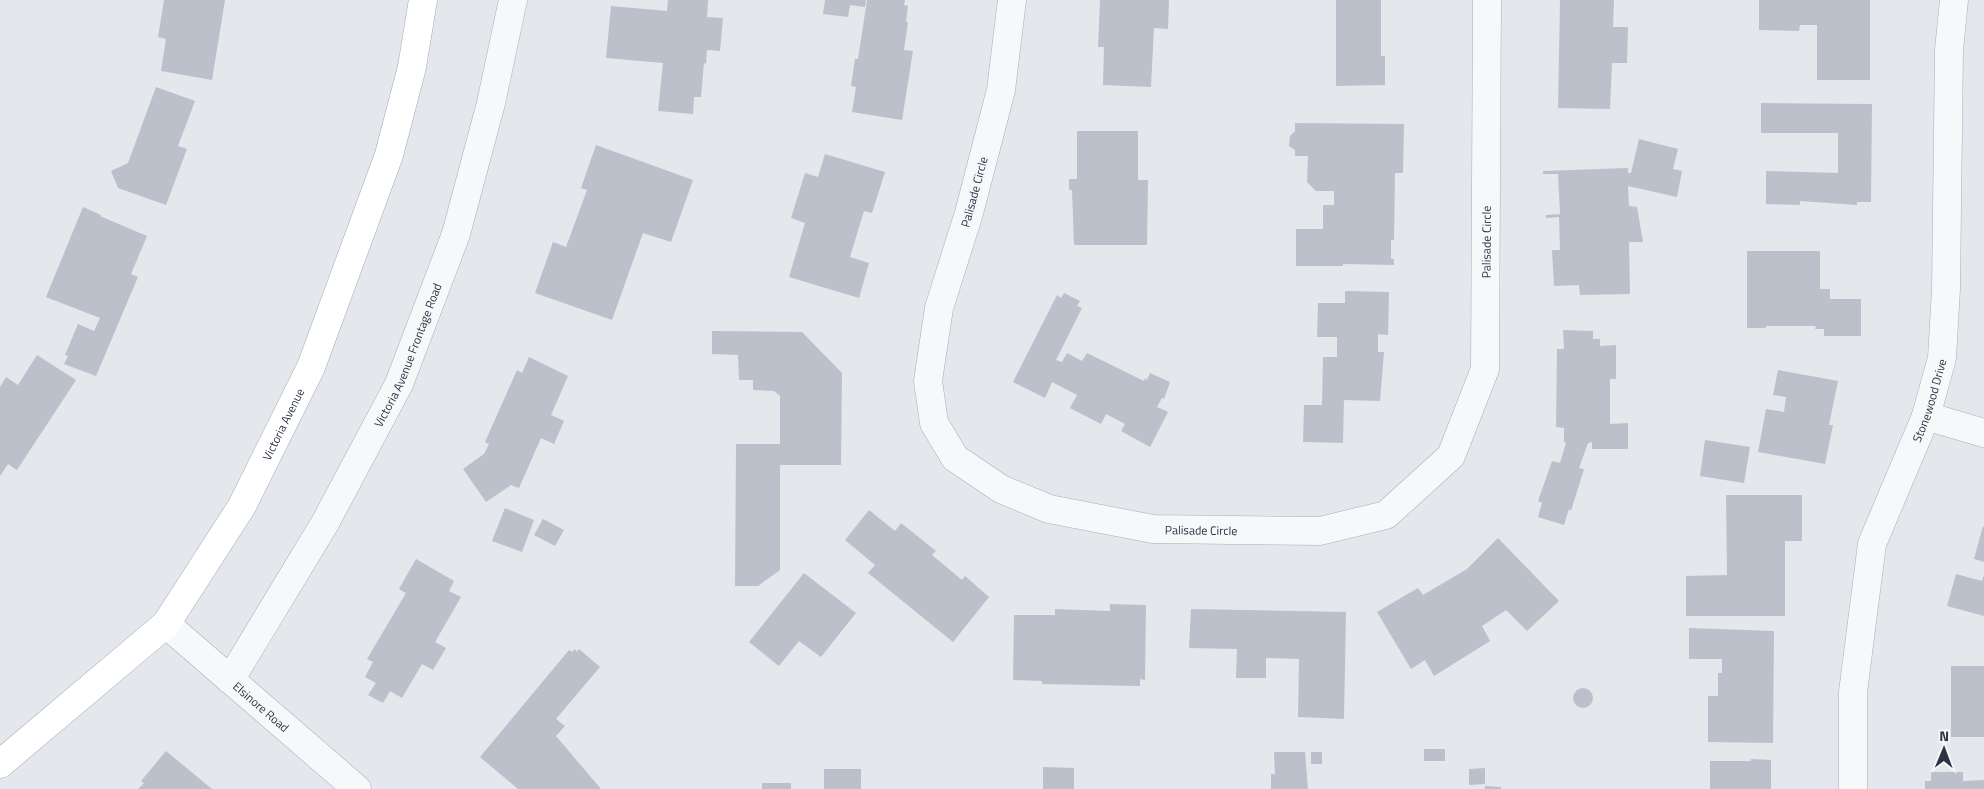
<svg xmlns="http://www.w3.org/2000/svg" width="1984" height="789" viewBox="0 0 1984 789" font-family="'Titillium Web',sans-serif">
<rect width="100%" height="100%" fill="#e4e7ec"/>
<g fill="#bbc0ca">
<path d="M164,0h61l-13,80 -51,-9 5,-32 -8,-2z"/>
<path d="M668,0h40l-1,17 16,1 -3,33 -13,-1 -1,14 -2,-1 -3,34h-7l-1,17 -35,-3 5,-48 -57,-5 5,-52 56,5z"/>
<path d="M825,0h41l-1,7 -15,-2 -2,12 -25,-3z"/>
<path d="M867,0h38l-1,5 4,1 -2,16h2l-4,28 9,1 -11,69 -50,-8 4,-25 -5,-1 4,-27h3z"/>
<path d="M1100,0h69l-1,29 -14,-1 -3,59 -48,-2 1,-38h-6z"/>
<path d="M1336,0h45v56h4v29l-49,1z"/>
<path d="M1560,0h54l-1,27h15l-1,36h-15l-2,46 -52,-1z"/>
<path d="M1759,0h111v80h-53v-55h-17l-1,6 -40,-1z"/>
<path d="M156,87l39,14 -17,45 9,3 -21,56 -48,-17 -7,-17 17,-8z"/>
<path d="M1761,103l111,1 -1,98h-14v3l-57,-4v4l-34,-1v-33l72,2v-40h-77z"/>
<path d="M1295,123l109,1 -1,49h-8l-1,67h-3v19h3v6l-51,-1v2h-47v-37h27v-24h11v-14h-18l-9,-9 1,-26h-13v-6l-6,-4 1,-10 5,-5z"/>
<path d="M1077,131h61v49h10l-1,65h-73l-2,-55h-3v-11h8z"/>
<path d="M1639,139l39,10 -5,20 9,2 -5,26 -49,-11 1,20 8,1 6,35h-14l1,52 -50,1 -1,-10 -25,1 -2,-36h8l-1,-33 -13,1v-3l14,-1 -2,-40h-15v-3l85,-3v5h3z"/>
<path d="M596,145l97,35 -22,62 -28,-9 -31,87 -77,-27 18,-51 13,5 21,-57 -6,-2z"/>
<path d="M825,154l60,18 -13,41 -8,-2 -14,46 19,6 -10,35 -70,-21 16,-54 -14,-5 14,-45 13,4z"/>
<path d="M83,207l18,8 -1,1 47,20 -16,38 7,3 -42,99 -32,-12 4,-8 -3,-1 13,-31 16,7 6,-13 -54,-21z"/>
<path d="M1747,251h73v38h10v10h31v37h-37v-7h-9l1,-3h-50v2h-19z"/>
<path d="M1345,291l44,1 -1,43 -10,-1v18h6l-4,49 -36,-1 -1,43 -40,-1 1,-37h18l1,-48h14v-20h-20l1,-34h27z"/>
<path d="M1064,293l16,8 -3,5 5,2 -26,52 6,2 5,-9 15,8 5,-8 57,28 1,-3 2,2 3,-7 20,9 -6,17 -2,-1 -5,9 11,5 -18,35 -29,-16 4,-7 -19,-10 -5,10 -31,-16 7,-13 -25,-13 -7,16 -32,-16 44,-87 4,3z"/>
<path d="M1563,330l30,1v8h7v7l16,-1v34h-6v45l18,-1v26h-36v-7l-4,1 -9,25 5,1 -13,42 -2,-2 -5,16 -26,-8 4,-14 -4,-2 14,-40 8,2 6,-20 -2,-1v-14l-8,-1 1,-78h7z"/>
<path d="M712,331l90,1 40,41 -1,92h-61v105l-22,16h-23l1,-142h44v-48l-6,-5 -21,-1v-10h-14l-1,-25 -26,-1z"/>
<path d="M37,355l39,25 -59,90 -9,-6 -8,12v-89l6,-10 12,8z"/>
<path d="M529,357l39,19 -17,39 13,6 -10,23 -13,-6 -22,50 -8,-3 -25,17 -23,-33 21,-15 5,-10 -4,-2 32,-72 5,3z"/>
<path d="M1778,370l60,11 -9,44h4l-8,39 -67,-12 8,-43 18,3 2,-15 -13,-2z"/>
<path d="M1705,440l45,7 -6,36 -44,-7z"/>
<path d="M1726,495h76v46h-17v75h-99v-40l41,-1z"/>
<path d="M505,508l29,12 -12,32 -30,-11z"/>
<path d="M869,510l26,21 6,-8 35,28 -4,4 30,25 3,-4 24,21 -36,45 -85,-69 7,-8 -30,-25z"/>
<path d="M543,519l21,11 -9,16 -21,-11z"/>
<path d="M1983,526l1,1v35l-10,-3z"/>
<path d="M1498,538l61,63 -32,30 -21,-21 -24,16 8,15 -56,35 -9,-16 -14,9 -34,-57 41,-24 5,7 44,-26z"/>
<path d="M416,559l38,22 -5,10 12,6 -26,45 11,6 -13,22 -11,-6 -20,34 -12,-7 -7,12 -15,-8 8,-12 -11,-6 8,-15 -6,-3 39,-66 -7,-4z"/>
<path d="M804,573l52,40 -35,44 -22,-16 -20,25 -30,-24z"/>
<path d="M1956,574l26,7 2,-6v41l-37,-10z"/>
<path d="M1110,604l36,1 -1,75 -5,-1v7l-98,-2v-3l-29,-1 1,-65h41v-6l55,2z"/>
<path d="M1191,609l155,3 -2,107 -46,-2 1,-58 -33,-1v20h-30l1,-29 -48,-1z"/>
<path d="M1689,628l85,3 -1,112 -65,-1v-46h10v-23h4v-14h-33z"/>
<path d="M575,649l2,3 2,-3 21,18 -44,52 9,7 -9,10 45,53h-83l-38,-32 89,-107 3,2z"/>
<rect x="1951" y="666" width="33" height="71"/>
<circle cx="1583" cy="698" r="10"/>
<rect x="1424" y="749" width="21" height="12"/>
<path d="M166,751l46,38h-74l6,-6 -3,-2z"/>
<path d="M1274,752h31l3,37h-37v-15h4z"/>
<rect x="1311" y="752" width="11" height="12"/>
<path d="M1751,759l20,1v29h-61v-28h41z"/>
<path d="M1043,767l31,1v21h-31z"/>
<path d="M1485,768v16l-16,1v-16z"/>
<rect x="824" y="769" width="37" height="20"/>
<path d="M1931,772h32v9l21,-1v9h-59v-8h6z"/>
<rect x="762" y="783" width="29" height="6"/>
<path d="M1485,786l16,1v2h-16z"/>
</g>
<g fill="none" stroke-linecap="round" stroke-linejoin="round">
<g stroke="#a9aeb7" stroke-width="29">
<g id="minor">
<path id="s1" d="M1012,0l-11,90 -32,123 -30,95 -11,73 6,42 21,35 46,31 48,20 104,20 167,2 66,-16 65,-59 34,-87 2,-369"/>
<path d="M1926,416l58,17"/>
<path id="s2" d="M166,624l191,165"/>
<path id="s3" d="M230,680l95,-157 74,-139 57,-150 35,-131 22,-103"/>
<path id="s4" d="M1853,789v-97l19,-148 54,-128 16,-58 4,-69 3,-239 5,-50"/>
</g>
</g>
<g stroke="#a3abb8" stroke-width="29">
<g id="major">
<path id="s5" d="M0,764l166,-140 76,-118 69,-139 78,-212 23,-88 11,-67"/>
</g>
</g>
<use href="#minor" stroke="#f7f8fa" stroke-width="28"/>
<use href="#major" stroke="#fff" stroke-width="28"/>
</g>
<g text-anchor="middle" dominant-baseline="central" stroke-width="4.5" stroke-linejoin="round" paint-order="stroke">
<g font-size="12" fill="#2b3445" stroke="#f4f6f9">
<text transform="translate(974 192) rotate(-75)">Palisade Circle</text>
<text stroke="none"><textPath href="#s1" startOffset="1231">Palisade Circle</textPath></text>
<text stroke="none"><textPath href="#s3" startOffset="371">Victoria Avenue Frontage Road</textPath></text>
<text stroke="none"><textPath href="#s4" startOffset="401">Stonewood Drive</textPath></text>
<text stroke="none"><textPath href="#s5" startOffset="449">Victoria Avenue</textPath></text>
<text stroke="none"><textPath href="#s1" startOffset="736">Palisade Circle</textPath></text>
<text stroke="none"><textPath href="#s2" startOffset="126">Elsinore Road</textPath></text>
</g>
</g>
<g transform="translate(1944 749) rotate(1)" stroke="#f4f6f9" stroke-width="4" paint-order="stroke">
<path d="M0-4L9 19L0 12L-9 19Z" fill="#2b3445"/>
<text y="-8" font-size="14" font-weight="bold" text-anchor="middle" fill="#2b3445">N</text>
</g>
</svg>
